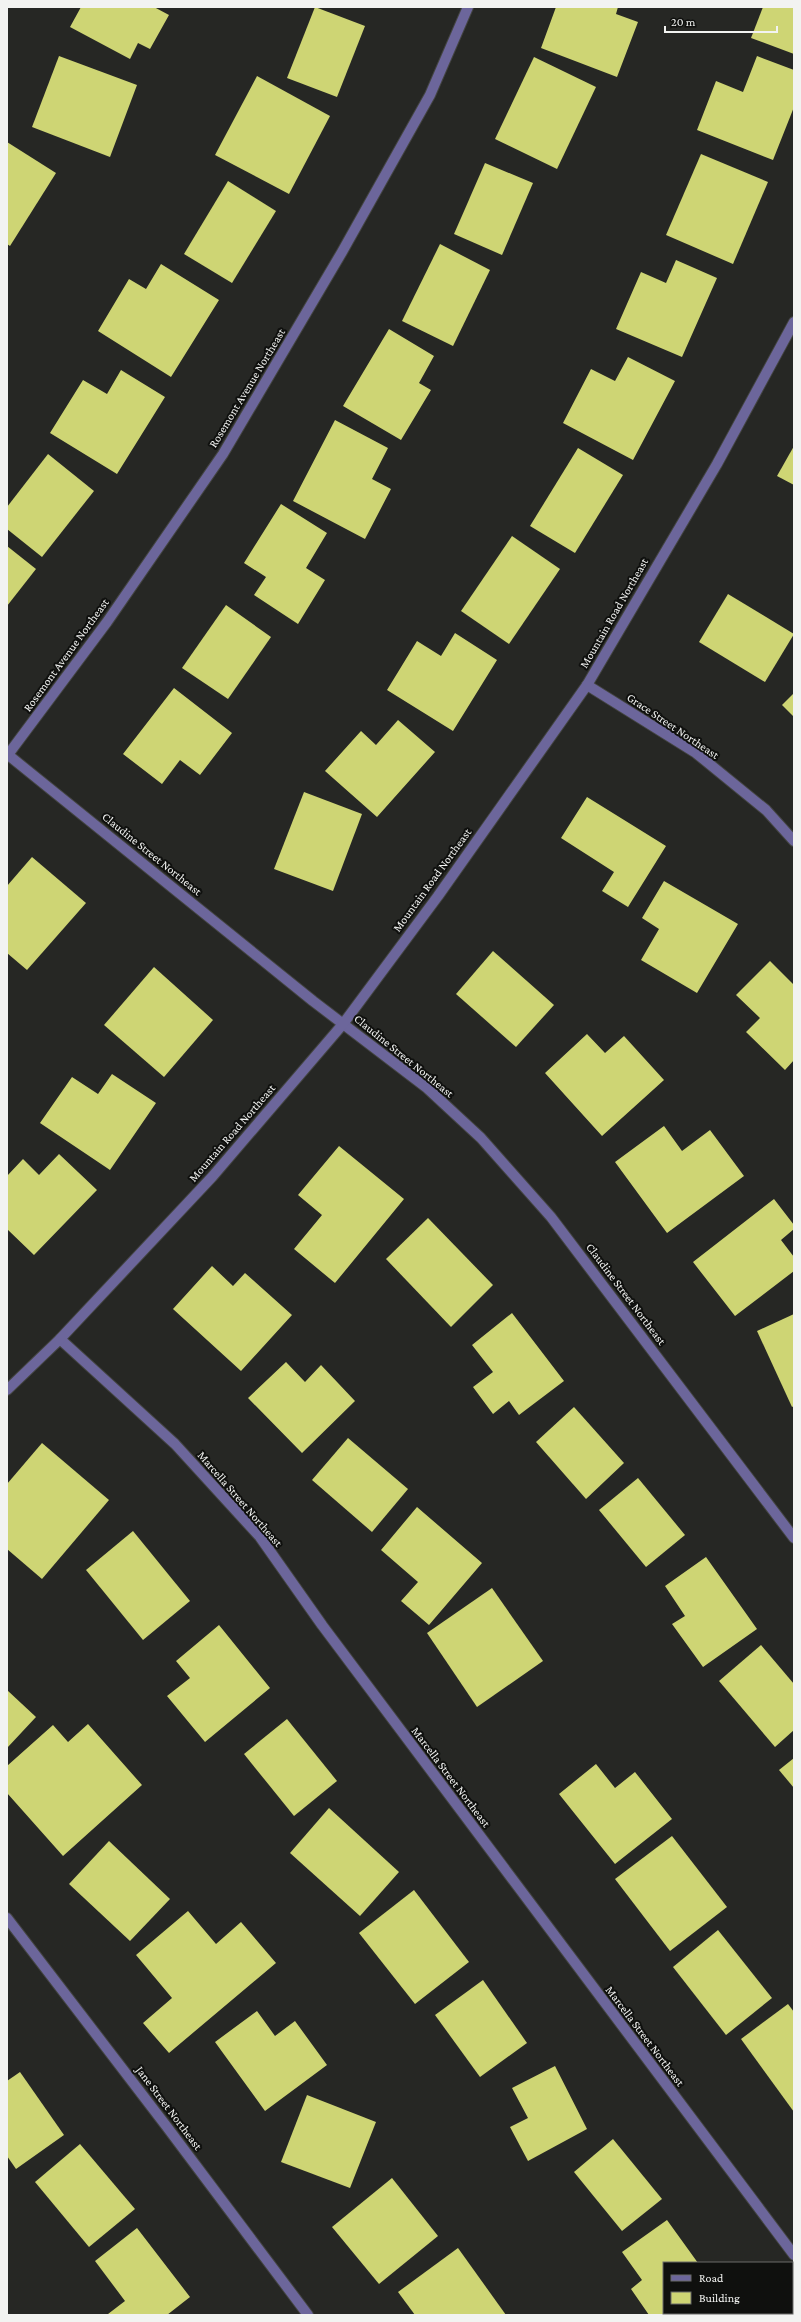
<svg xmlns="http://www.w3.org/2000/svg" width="801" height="2322" viewBox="0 0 801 2322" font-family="'Crimson Pro',serif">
<rect width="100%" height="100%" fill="#262724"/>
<g fill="#ced574">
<path d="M81,7h73l15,8 -19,34 -12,-6 -8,16 -60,-32z"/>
<path d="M315,7l50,19 -28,71 -50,-19z"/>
<path d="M556,7h62l-2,7 22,8 -21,55 -76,-29z"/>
<path d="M763,7h31v47l-43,-16z"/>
<path d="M59,56l78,29 -27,72 -78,-30z"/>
<path d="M757,56l37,14v37l-21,53 -76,-30 19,-49 27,11z"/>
<path d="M534,57l62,30 -39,82 -62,-30z"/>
<path d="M257,76l73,40 -41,78 -74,-39z"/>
<path d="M7,142l49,31 -46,73 -3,-2z"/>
<path d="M701,154l67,28 -35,82 -67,-29z"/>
<path d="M485,163l48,20 -31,72 -48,-21z"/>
<path d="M228,181l48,30 -44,72 -48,-29z"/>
<path d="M440,244l50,26 -37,76 -51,-25z"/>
<path d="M676,260l41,18 -35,79 -66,-28 25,-57 25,11z"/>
<path d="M161,264l58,36 -48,77 -73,-46 31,-52 17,10z"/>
<path d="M389,329l45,27 -15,27 12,7 -30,50 -58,-34z"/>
<path d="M628,357l47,24 -42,79 -70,-37 28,-54 24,12z"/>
<path d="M121,370l44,27 -48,77 -67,-41 33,-53 24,14z"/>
<path d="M335,420l53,28 -16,31 19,10 -26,50 -72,-38z"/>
<path d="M794,446v39l-17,-9z"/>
<path d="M578,448l45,27 -48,78 -45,-27z"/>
<path d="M48,454l46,37 -52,66 -35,-28v-22z"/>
<path d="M281,504l46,29 -21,35 19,12 -27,44 -44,-29 12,-18 -22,-14z"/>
<path d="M512,536l48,33 -51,75 -48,-33z"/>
<path d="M7,546l29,23 -29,37z"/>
<path d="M728,594l66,40 -29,48 -66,-40z"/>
<path d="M226,605l45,32 -43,62 -46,-31z"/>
<path d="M455,633l42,27 -44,71 -66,-41 30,-49 24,15z"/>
<path d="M174,688l58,45 -32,42 -20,-15 -18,24 -39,-30z"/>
<path d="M794,693v24l-12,-12z"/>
<path d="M398,720l37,32 -58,65 -52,-46 36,-40 15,14z"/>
<path d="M304,792l58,22 -29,77 -59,-22z"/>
<path d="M587,797l79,49 -38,61 -26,-16 12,-19 -53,-34z"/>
<path d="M32,857l54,46 -59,67 -20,-17v-67z"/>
<path d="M664,881l74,43 -41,69 -56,-33 18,-31 -17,-11z"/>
<path d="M493,951l61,54 -38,42 -60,-53z"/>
<path d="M770,961l24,24v75l-9,10 -39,-38 14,-14 -24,-23z"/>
<path d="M154,967l59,53 -49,57 -60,-52z"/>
<path d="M587,1034l18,19 19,-17 40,44 -62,56 -57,-63z"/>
<path d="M112,1074l44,29 -46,67 -70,-47 32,-46 26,17z"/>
<path d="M664,1126l18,25 28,-21 34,46 -77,57 -52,-71z"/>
<path d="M339,1146l65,53 -69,84 -41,-34 28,-34 -24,-20z"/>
<path d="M59,1154l38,36 -63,65 -27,-26v-53l16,-17 16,16z"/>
<path d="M774,1199l20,26v4l-13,11 13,17v14l-59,45 -42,-54z"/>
<path d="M428,1218l65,67 -42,42 -65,-68z"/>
<path d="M212,1266l21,20 12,-13 47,42 -51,56 -68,-62z"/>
<path d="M512,1313l52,68 -45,34 -10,-14 -16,13 -20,-27 20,-15 -21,-27z"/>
<path d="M794,1314v92l-2,1 -35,-76z"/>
<path d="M286,1362l19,20 16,-17 34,36 -53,52 -54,-55z"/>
<path d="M574,1407l50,56 -38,36 -50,-57z"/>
<path d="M348,1438l60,51 -36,43 -60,-52z"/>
<path d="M42,1443l67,57 -67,79 -35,-30v-65z"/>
<path d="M638,1478l47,57 -39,32 -47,-57z"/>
<path d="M417,1507l65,56 -53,62 -28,-24 17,-19 -37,-32z"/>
<path d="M133,1531l57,70 -47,39 -57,-70z"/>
<path d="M706,1557l51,72 -54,38 -31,-43 13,-8 -20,-30z"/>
<path d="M492,1588l51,73 -66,46 -50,-74z"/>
<path d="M219,1625l51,63 -65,54 -38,-46 23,-18 -14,-17z"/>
<path d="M761,1645l33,39v46l-19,17 -56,-66z"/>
<path d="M7,1690l29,27 -29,31z"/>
<path d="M287,1719l50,62 -43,35 -50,-62z"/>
<path d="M88,1724l54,61 -79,71 -56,-63v-27l46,-41 15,17z"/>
<path d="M794,1758v30l-15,-18z"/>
<path d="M596,1764l19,24 20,-16 37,47 -57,45 -56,-70z"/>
<path d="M329,1808l70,64 -39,44 -70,-63z"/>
<path d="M672,1836l55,71 -57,44 -55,-72z"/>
<path d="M109,1841l61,58 -40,42 -61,-57z"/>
<path d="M414,1890l55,72 -54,42 -56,-71z"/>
<path d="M188,1911l28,33 25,-22 35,41 -107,90 -26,-30 29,-25 -36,-43z"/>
<path d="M718,1930l54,68 -46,37 -53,-68z"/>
<path d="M483,1980l44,63 -47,34 -45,-62z"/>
<path d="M788,2004l6,8v100l-53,-73z"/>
<path d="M257,2011l18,25 20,-15 32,44 -62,46 -50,-69z"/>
<path d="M555,2066l32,63 -59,32 -18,-34 18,-9 -16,-30z"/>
<path d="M20,2072l44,63 -48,34 -9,-13v-75z"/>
<path d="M307,2095l69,27 -26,66 -69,-26z"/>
<path d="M613,2139l49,60 -40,32 -48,-59z"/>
<path d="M80,2144l55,65 -46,38 -54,-65z"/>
<path d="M392,2178l46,58 -59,48 -47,-57z"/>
<path d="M667,2220l31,43h-34v50h16l-2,2h-29l-18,-26 11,-9 -20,-28z"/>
<path d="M137,2228l53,69 -23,18 -59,-1 17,-13 -30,-40z"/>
<path d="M458,2248l48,67h-91l-17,-23z"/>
<path d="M705,2313h37l2,2h-41z"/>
</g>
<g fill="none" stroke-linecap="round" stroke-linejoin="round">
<g stroke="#434441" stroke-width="12">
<g id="street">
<path d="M587,685l109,68 70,57 28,31"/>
<path d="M7,754l306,247 114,87 54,50 70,79 243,321"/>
<path d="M7,756l100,-134 116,-168 119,-202 88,-157 38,-88"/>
<path d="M60,1339l115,105 85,93 62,88 472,630"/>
<path d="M7,1390l53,-51 152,-162 131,-153 95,-128 149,-211 130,-221 77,-142"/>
<path d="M7,1918l160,209 141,188"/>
</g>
</g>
<use href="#street" stroke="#6c669b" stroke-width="10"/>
</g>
<g text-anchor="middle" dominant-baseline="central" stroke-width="4" stroke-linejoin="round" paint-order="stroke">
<g font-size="12" fill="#f2f3f1" stroke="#0f100e">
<text transform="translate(247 388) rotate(-59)">Rosemont Avenue Northeast</text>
<text transform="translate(614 613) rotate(-60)">Mountain Road Northeast</text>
<text transform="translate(66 655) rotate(-54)">Rosemont Avenue Northeast</text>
<text transform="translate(673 726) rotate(34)">Grace Street Northeast</text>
<text transform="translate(152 854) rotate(39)">Claudine Street Northeast</text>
<text transform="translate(432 880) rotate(-54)">Mountain Road Northeast</text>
<text transform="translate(404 1056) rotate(39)">Claudine Street Northeast</text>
<text transform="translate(232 1133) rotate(-49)">Mountain Road Northeast</text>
<text transform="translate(626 1294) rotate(53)">Claudine Street Northeast</text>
<text transform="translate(240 1499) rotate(49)">Marcella Street Northeast</text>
<text transform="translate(451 1777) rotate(53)">Marcella Street Northeast</text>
<text transform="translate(645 2036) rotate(53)">Marcella Street Northeast</text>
<text transform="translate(169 2108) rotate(53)">Jane Street Northeast</text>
</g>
</g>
<rect width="801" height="2322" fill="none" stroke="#f2f3f1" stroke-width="16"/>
<rect x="663" y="2262" width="130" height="52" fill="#0f100e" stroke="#6a6b69"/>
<rect x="671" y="2275" width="20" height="6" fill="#6c669b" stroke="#6a6b69"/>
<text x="699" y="2282" font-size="12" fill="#f2f3f1">Road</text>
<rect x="671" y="2292" width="20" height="12" fill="#ced574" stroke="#6a6b69"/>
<text x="699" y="2302" font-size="12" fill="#f2f3f1">Building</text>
<path d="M665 26v6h112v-6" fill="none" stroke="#f2f3f1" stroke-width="2"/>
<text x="671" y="26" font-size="12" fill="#f2f3f1" stroke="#0f100e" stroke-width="3" paint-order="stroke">20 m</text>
</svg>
